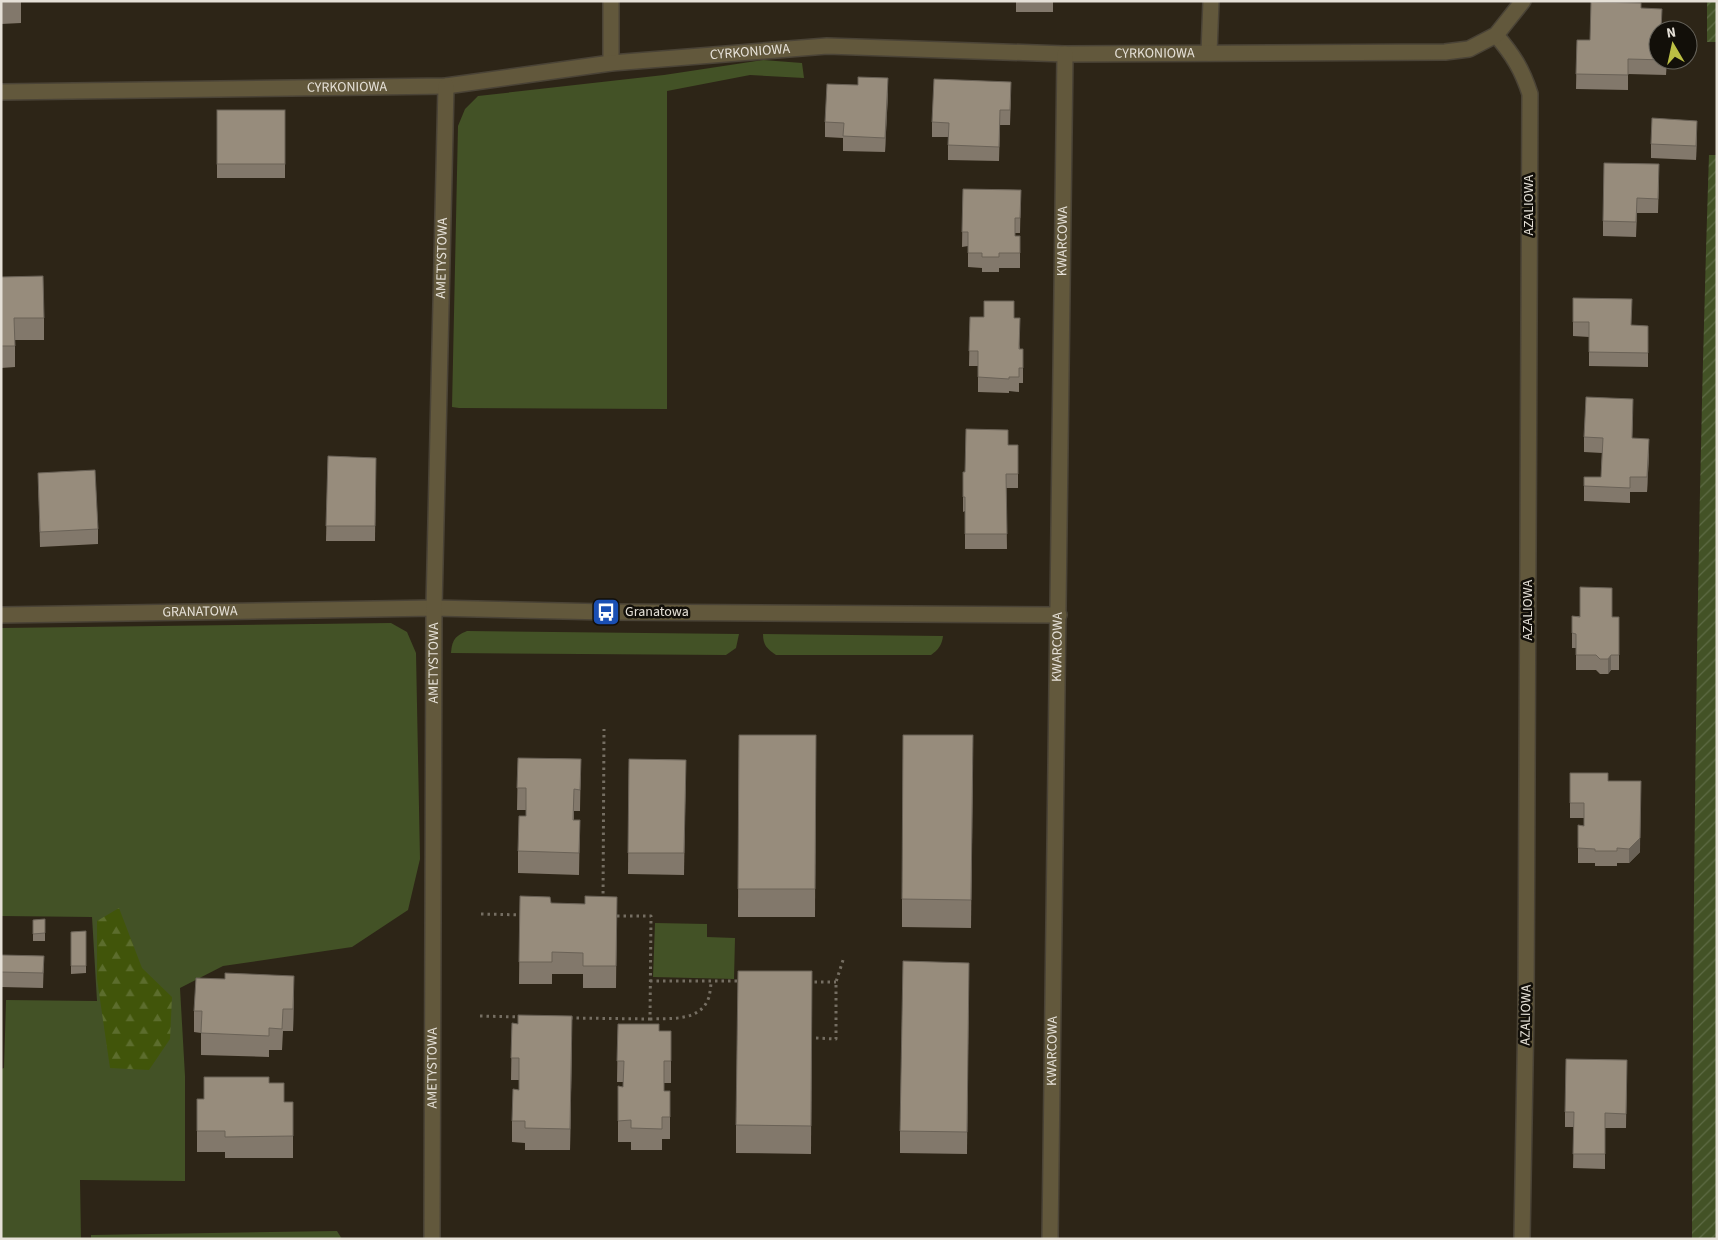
<svg xmlns="http://www.w3.org/2000/svg" width="1718" height="1240" viewBox="0 0 1718 1240" font-family="'Source Sans 3',sans-serif">
<defs>
<pattern id="forest-firs" width="22" height="20" patternUnits="userSpaceOnUse" patternTransform="scale(1.25)"><rect width="22" height="20" fill="#41550a"/><path d="M5 1l3.5 6h-7zM16 11l3.5 6h-7z" fill="#5c6d2d"/></pattern>
<pattern id="garden-furrows" width="10" height="10" patternUnits="userSpaceOnUse" patternTransform="scale(1.25)"><rect width="10" height="10" fill="#435226"/><path d="M-1 1l2-2M0 10L10 0M9 11l2-2" fill="none" stroke="#5e6b45"/></pattern>
</defs>
<rect width="100%" height="100%" fill="#2d2517"/>
<g fill="#435226">
<path d="M763,60l39,3 2,15 -54,-3 -83,16v318l-208,-1 -7,-1 6,-281 7,-17 13,-13 186,-21z"/>
<path d="M391,623l16,9 9,21 4,206 -12,51 -56,37 -129,19 -43,22 5,88v105l-105,-1 1,59h-80v-170l3,-1 2,-68 91,1 -5,-84 -91,-1v-288z"/>
<path d="M467,631l272,3 -3,14 -10,7 -275,-2c1,-13 4,-17 16,-22z"/>
<path d="M763,634l180,2c-1,9 -5,14 -12,19h-155c-9,-6 -13,-10 -13,-21z"/>
<path d="M655,923l52,1v13l28,1 -1,41 -81,-2z"/>
<path d="M337,1231l5,8h-251v-4z"/>
</g>
<path fill="url(#forest-firs)" d="M119,908l23,60 30,29 -2,42 -21,31 -39,-2 -13,-89v-58z"/>
<g fill="url(#garden-furrows)">
<rect x="1707" y="1" width="10" height="41"/>
<path d="M1709,155h8v1084h-25c1,-361 5,-723 17,-1084z"/>
</g>
<g fill="none" stroke-linecap="round" stroke-linejoin="round">
<g stroke="#4a4336" stroke-width="18">
<g id="minor">
<path d="M1496,35c17,20 26,34 34,59l-4,914 -4,231"/>
<path d="M1209,53l2,-52"/>
<path d="M611,63v-62"/>
<path id="s1" d="M1,92l445,-6 165,-23 216,-17 238,8 380,-2 24,-3 27,-14 27,-34"/>
<path id="s2" d="M1,615l433,-7 172,4 453,3"/>
<path id="s3" d="M432,1239l2,-631 12,-522"/>
<path id="s4" d="M1050,1239l15,-1185"/>
</g>
</g>
<g stroke="#756e62" stroke-width="3" stroke-dasharray="2.5 4" stroke-linecap="butt">
<path d="M603,900l1,-171"/>
<path d="M481,914l42,1"/>
<path d="M650,981h92"/>
<path d="M808,982h28"/>
<path d="M480,1016l41,1"/>
<path d="M570,1018l80,1 1,-103h-37"/>
<path d="M650,1019c20,-1 51,3 59,-22 1,-5 2,-11 2,-16"/>
<path d="M816,1038l20,1v-57l8,-25"/>
</g>
<use href="#minor" stroke="#62583c" stroke-width="15"/>
</g>
<g fill="#82786b">
<path d="M1,1h20v22l-20,1z"/>
<rect x="1016" y="1" width="37" height="11"/>
<path d="M1641,8l17,22 9,30 -1,15 -38,-1v16l-52,-1 1,-49h13z"/>
<path d="M888,93l-3,59 -42,-1v-13l-18,-1v-15z"/>
<path d="M1011,96l-1,29h-10l-1,36 -51,-1v-23h-16v-15z"/>
<rect x="217" y="110" width="68" height="68"/>
<path d="M1697,135l-1,25 -45,-2v-14z"/>
<path d="M1659,179l-1,34h-21l-1,24 -33,-1v-15z"/>
<path d="M963,189l58,1 -1,43h-5v3h5v32h-21v4h-17v-4l-14,-1v-21l-6,1z"/>
<path d="M1,277l43,41v22h-29v27l-14,1z"/>
<path d="M1573,298l58,27 17,1v41l-59,-1v-29l-16,-1z"/>
<path d="M970,317l44,1 6,31h3v34h-4v9l-10,-1v2l-31,-1v-26h-9z"/>
<path d="M1633,414l-1,24 17,16 -2,38h-17v11l-46,-2v-15l17,-9 1,-24 -18,-1v-15z"/>
<path d="M1008,445l10,15v28h-12l1,61h-42v-38l-2,1v-15l2,-25z"/>
<path d="M328,456l48,2 -1,83h-49z"/>
<path d="M38,473l60,56v15l-58,3z"/>
<path d="M1572,616l47,1v53h-8l-3,4h-8l-4,-4h-20v-22h-4z"/>
<path d="M739,735h77l-1,182h-77z"/>
<path d="M518,758l63,1 -1,52h-6v9h6l-1,55 -61,-2v-22l8,-35v-6h-9z"/>
<path d="M629,759l57,1 -2,115 -56,-1z"/>
<path d="M973,764l-2,164 -69,-1v-28z"/>
<path d="M1570,773l38,8 32,71 -11,11h-12v3h-22v-3h-17v-38l6,1v-8h-14z"/>
<path d="M520,896l31,7 34,1 32,-7 -1,91h-33v-14h-31v10h-33z"/>
<path d="M45,919v22h-12v-21z"/>
<path d="M86,931v42l-15,1v-42z"/>
<path d="M1,955l43,1 -1,32 -42,-1z"/>
<path d="M969,963l-2,191 -67,-1v-22z"/>
<path d="M812,971l-1,183 -75,-1v-28z"/>
<path d="M294,997l-1,34h-10l-1,19h-13v7l-68,-2v-22l-7,-1v-21z"/>
<path d="M512,1023l60,14 -2,113h-45v-7l-13,-1v-21l7,-31v-10h-8z"/>
<path d="M618,1024l41,7h12v52h-7v8h6v48h-8v11h-31v-8h-13v-56l5,1v-5h-6z"/>
<path d="M1627,1060l-1,68h-21v41l-32,-1 1,-41h-9v-15z"/>
<path d="M269,1083l15,19h9v56h-68v-6h-28v-53h7z"/>
</g>
<g fill="#6a6257">
<path d="M888,78v15l-3,59v-14z"/>
<path d="M1697,121v14l-1,25v-14z"/>
<path d="M1649,439v15l-2,38v-15z"/>
<path d="M1611,655v15l-3,4v-15z"/>
<path d="M1641,781l-1,71 -11,11v-14z"/>
<path d="M294,976v21l-1,34v-22z"/>
<path d="M572,1016v21l-2,113v-21z"/>
</g>
<g fill="#978c7c" stroke="#6a6257">
<path d="M1591,2l50,1v5l21,1 -1,21h-3v30h8l-38,-1v16l-52,-1 1,-34h13z"/>
<path d="M858,77l30,1 -3,60 -42,-2 1,-13 -19,-1 2,-38 31,1z"/>
<path d="M934,79l77,3 -1,28h-10l-1,37 -51,-2 1,-22 -17,-1z"/>
<rect x="217" y="110" width="68" height="54"/>
<path d="M1652,118l45,3 -1,25 -45,-2z"/>
<path d="M1604,163l55,1 -1,35 -21,-1 -1,24 -33,-1z"/>
<path d="M963,189l58,1 -1,28h-5v18h5v17h-21v4h-17v-4h-14v-21h-6z"/>
<path d="M43,276l1,42h-30l1,28h-14v-69z"/>
<path d="M1573,298l59,1 -1,26 17,1v27l-59,-1v-30h-16z"/>
<path d="M984,301h30v17h6l-1,31h4v19h-4v9h-10v2l-31,-2v-26h-9l1,-34h14z"/>
<path d="M1586,397l47,2 -1,39 17,1 -2,38h-17v11l-46,-2v-9h17l2,-39 -19,-1z"/>
<path d="M966,429l42,1v15h10v29h-12l1,60h-42v-37h-2v-25h2z"/>
<path d="M328,456l48,2 -1,68h-49z"/>
<path d="M95,470l3,59 -58,3 -2,-59z"/>
<path d="M1580,587l32,1v29h7v38h-8l-3,4h-8l-4,-4h-20v-21l-4,-1v-17l8,1z"/>
<path d="M739,735h77l-1,154h-77z"/>
<path d="M903,735h70l-2,165 -69,-1z"/>
<path d="M518,758l63,1 -1,31 -6,-1 -1,31h7l-1,33 -61,-2 1,-35h7v-28h-9z"/>
<path d="M629,759l57,1 -2,93h-56z"/>
<path d="M1570,773h38v8h33l-1,57 -11,11 -12,-1v3h-22v-2l-17,-1v-23l6,1v-23h-14z"/>
<path d="M520,896l30,1 1,6 34,1v-8l32,1 -1,69h-33v-13l-31,-1v10h-33z"/>
<path d="M45,919v14l-12,1v-14z"/>
<path d="M86,931v35h-15v-34z"/>
<path d="M1,955l43,1 -1,17 -42,-1z"/>
<path d="M903,961l66,2 -2,169 -67,-1z"/>
<path d="M738,971h74l-1,155 -75,-1z"/>
<path d="M225,973l69,3 -1,33h-10l-1,20 -13,-1v8l-68,-3 1,-22h-8l2,-33 29,1z"/>
<path d="M518,1015l54,1 -2,113 -45,-1v-7h-13l1,-32 6,1v-32h-8l1,-35 6,1z"/>
<path d="M618,1024h41v7h12v30h-7v30h6v26h-8v12l-31,-1v-8l-13,1v-35l5,1 1,-26h-7z"/>
<path d="M1566,1059l61,1 -1,54 -21,-1v41h-32l1,-42h-9z"/>
<path d="M204,1077h65v6h15v19h9v34l-68,1v-6h-28v-32h7z"/>
</g>
<defs>
<g id="bus-square" transform="scale(1.4375)"><rect x="-9" y="-9" width="18" height="18" rx="4" fill="#1a4fb4" stroke="#120f09"/><path d="M-5-6H5V4H4V6H2V4H-2V6H-4V4H-5ZM-3.5-4V0h7V-4ZM-3.5 1.2v1.5H-2V1.2ZM2 1.2v1.5H3.5V1.2Z" fill="#fff"/></g>
</defs>
<g fill-rule="evenodd">
<use href="#bus-square" x="606" y="612"/>
</g>
<g text-anchor="middle" dominant-baseline="central" stroke-width="5" stroke-linejoin="round" paint-order="stroke">
<g font-size="14" fill="#e5e0d7" stroke="#120f09">
<text stroke="none"><textPath href="#s1" startOffset="751">CYRKONIOWA</textPath></text>
<text stroke="none"><textPath href="#s1" startOffset="1156">CYRKONIOWA</textPath></text>
<text stroke="none"><textPath href="#s1" startOffset="346">CYRKONIOWA</textPath></text>
<text transform="translate(1529 205) rotate(-90)">AZALIOWA</text>
<text stroke="none"><textPath href="#s4" startOffset="998">KWARCOWA</textPath></text>
<text stroke="none"><textPath href="#s3" startOffset="981">AMETYSTOWA</textPath></text>
<text transform="translate(1528 610) rotate(-90)">AZALIOWA</text>
<text stroke="none"><textPath href="#s2" startOffset="199">GRANATOWA</textPath></text>
<text stroke="none"><textPath href="#s4" startOffset="592">KWARCOWA</textPath></text>
<text stroke="none"><textPath href="#s3" startOffset="576">AMETYSTOWA</textPath></text>
<text transform="translate(1526 1015) rotate(-89)">AZALIOWA</text>
<text stroke="none"><textPath href="#s4" startOffset="188">KWARCOWA</textPath></text>
<text stroke="none"><textPath href="#s3" startOffset="171">AMETYSTOWA</textPath></text>
</g>
<g font-size="14" fill="#e5e0d7" stroke="#120f09" text-anchor="start">
<text x="625" y="612">Granatowa</text>
</g>
</g>
<rect width="1718" height="1240" fill="none" stroke="#e5e0d7" stroke-width="5"/>
<g transform="translate(1673 45) rotate(351)"><circle r="24" fill="#120f09" stroke="#66635b"/>
<path d="M0-4L9 19L0 12L-9 19Z" fill="#bcbf44"/>
<text y="-8" font-size="14" font-weight="bold" text-anchor="middle" fill="#e5e0d7">N</text>
</g>
</svg>
